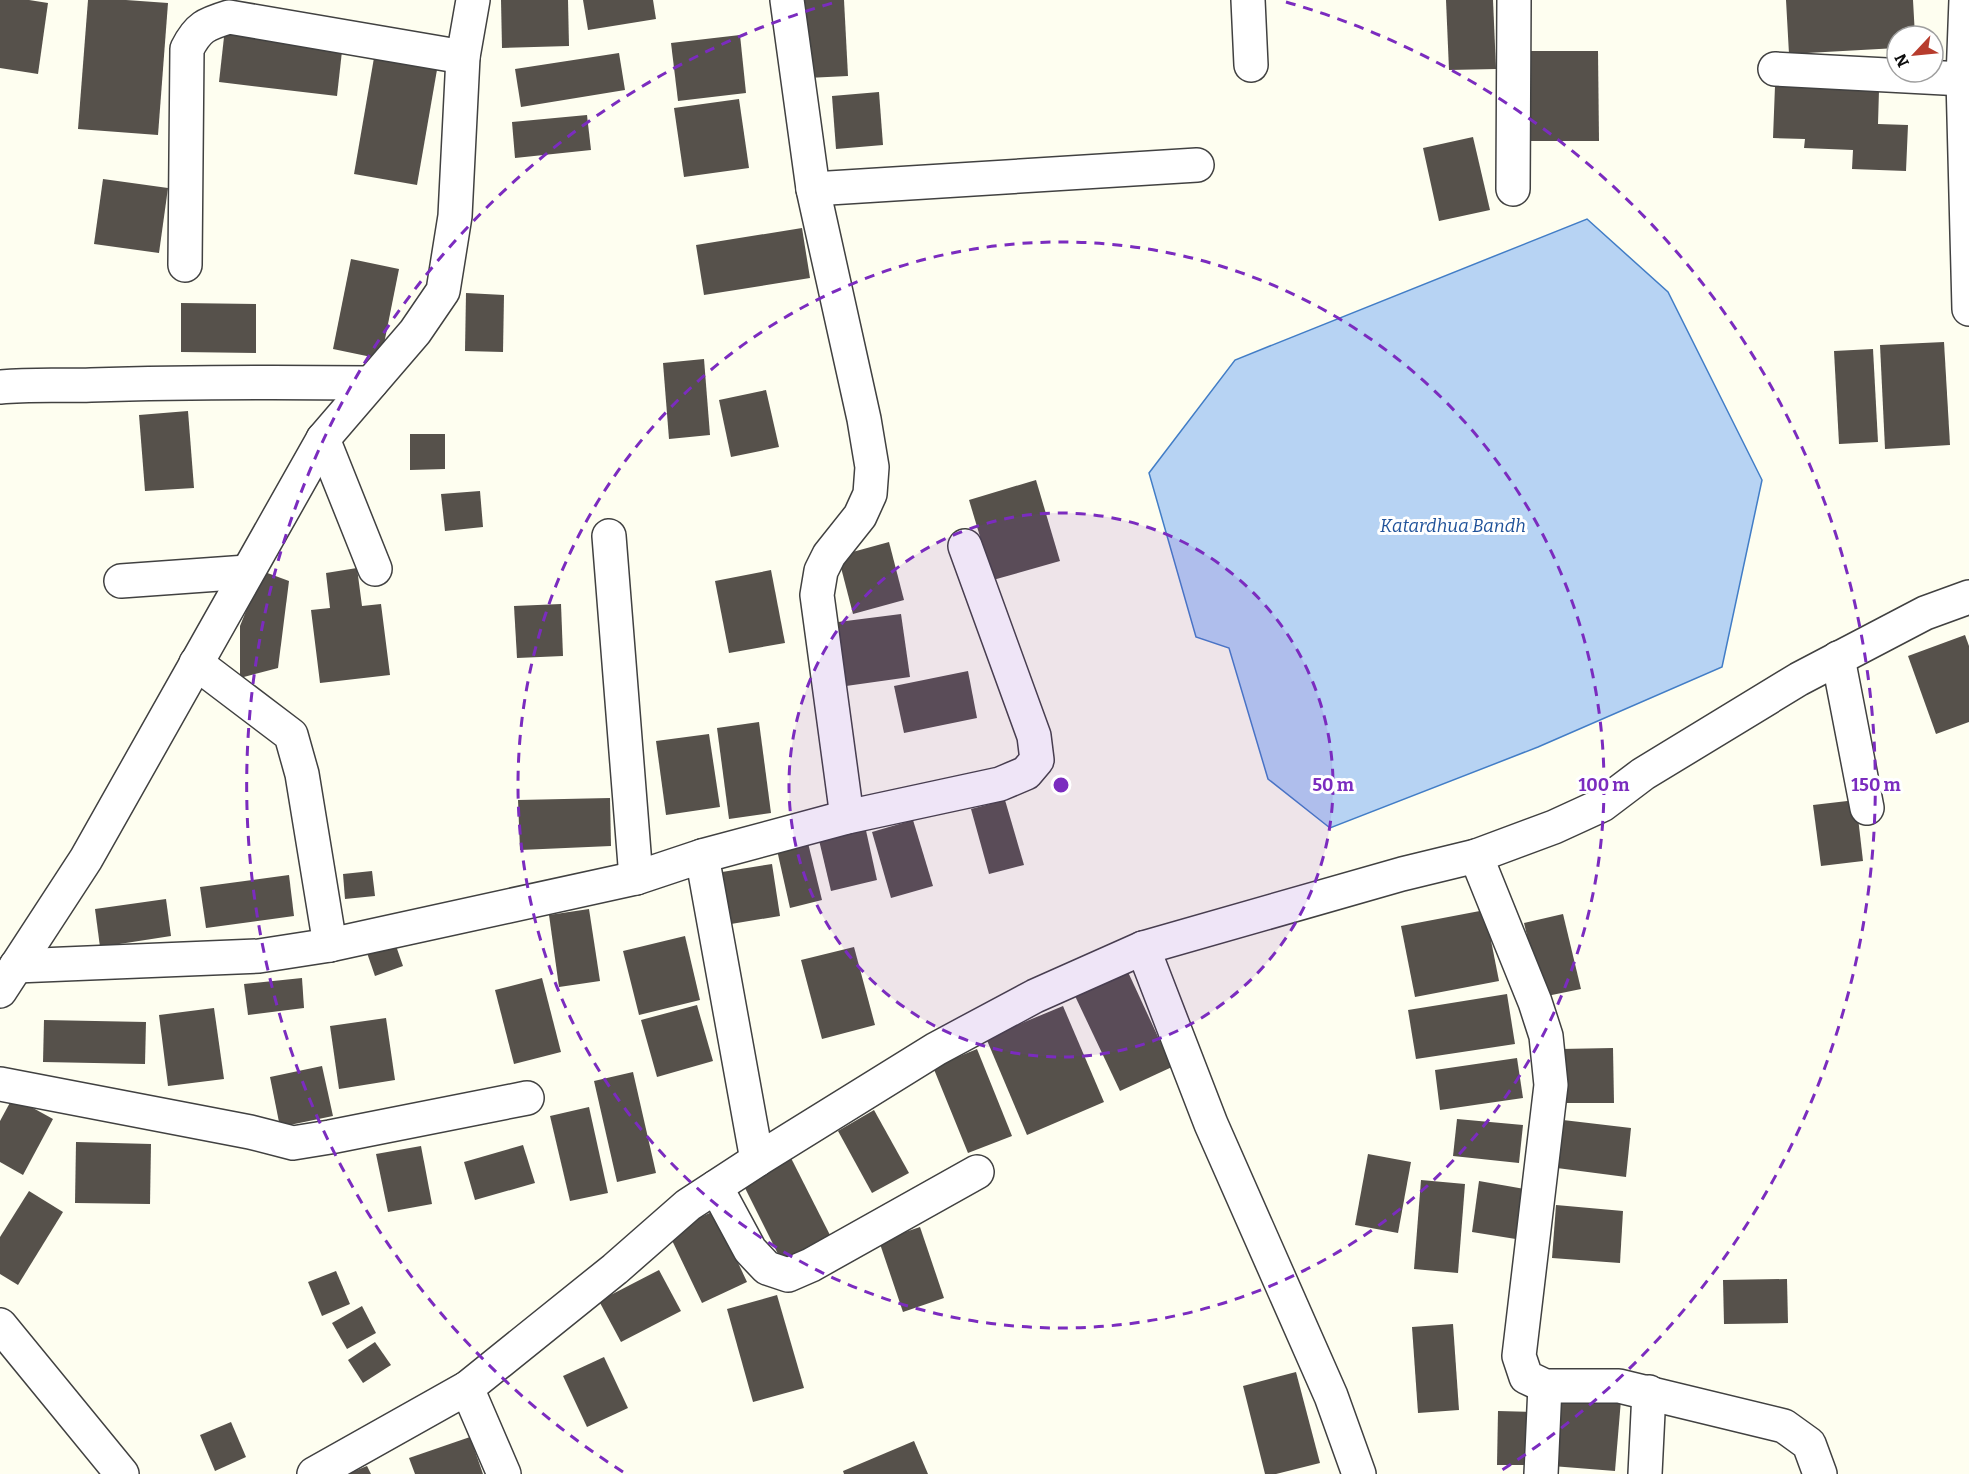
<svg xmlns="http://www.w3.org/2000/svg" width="1969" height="1474" viewBox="0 0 1969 1474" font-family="Bitter,serif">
<rect width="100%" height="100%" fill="#fefef0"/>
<path fill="#b7d3f3" stroke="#427dc6" stroke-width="1.5" d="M1587,219l81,73 94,188 -40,187 -184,80 -208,81 -62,-49 -39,-131 -33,-11 -47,-164 86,-113z"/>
<g fill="#56514b">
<path d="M0,0h29l19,3 -10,71 -38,-6z"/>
<path d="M88,0h38l42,3 -10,132 -80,-6z"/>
<path d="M501,0h67l1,46 -67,2z"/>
<path d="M583,0h70l3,19 -68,11z"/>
<path d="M803,0h41l4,76 -41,2z"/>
<path d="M1446,0h47l3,69 -47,1z"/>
<path d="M1786,0h127l2,36h-18v12l-108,6z"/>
<path d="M227,10l118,14 -8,72 -118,-14z"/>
<path d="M740,35l6,58 -68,8 -7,-58z"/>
<path d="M1521,51h77l1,90h-78z"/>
<path d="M375,52l63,12 -21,121 -63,-11z"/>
<path d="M619,53l6,37 -104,17 -6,-38z"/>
<path d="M1775,86l104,4 -1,34 30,1 -2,46 -54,-2 1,-19 -49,-2 1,-9 -32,-1z"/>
<path d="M879,92l4,53 -47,4 -4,-53z"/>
<path d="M739,99l10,69 -65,9 -10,-69z"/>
<path d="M587,115l4,35 -76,8 -3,-36z"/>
<path d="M1473,137l17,73 -51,11 -16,-73z"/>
<path d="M103,179l65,9 -9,65 -65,-9z"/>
<path d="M802,228l8,50 -106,17 -8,-50z"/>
<path d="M351,259l48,10 -18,90 -48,-10z"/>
<path d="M466,293l38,2 -1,57 -38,-1z"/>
<path d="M181,303l75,1v49l-75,-1z"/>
<path d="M1944,342l6,103 -65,4 -5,-104z"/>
<path d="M1873,349l5,93 -39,2 -5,-93z"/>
<path d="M704,359l6,76 -41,4 -6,-76z"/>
<path d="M766,390l13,57 -48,10 -12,-57z"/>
<path d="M188,411l6,77 -49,3 -6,-76z"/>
<path d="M410,434h35v35l-35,1z"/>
<path d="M1036,480l24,81 -67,19 -24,-80z"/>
<path d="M480,491l3,36 -38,4 -4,-37z"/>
<path d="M889,542l15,58 -51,14 -15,-58z"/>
<path d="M357,568l5,38 19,-2 9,71 -70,8 -9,-73 19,-2 -4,-35z"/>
<path d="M771,570l14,73 -56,10 -14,-72z"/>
<path d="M262,571l27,10 -11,87 -38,10v-52z"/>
<path d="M561,604l2,52 -46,2 -3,-52z"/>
<path d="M901,614l9,63 -64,9 -8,-64z"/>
<path d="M1965,635l4,11v76l-33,12 -28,-78z"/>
<path d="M968,671l9,47 -73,15 -10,-47z"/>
<path d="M759,722l12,91 -42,6 -12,-91z"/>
<path d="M709,734l11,73 -54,8 -10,-74z"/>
<path d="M610,798l1,48 -91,4 -2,-50z"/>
<path d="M1005,800l19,65 -35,9 -18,-65z"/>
<path d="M1856,800l7,61 -42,5 -8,-61z"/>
<path d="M913,820l20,66 -42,12 -19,-66z"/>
<path d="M865,826l12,54 -46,11 -13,-55z"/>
<path d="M808,843l14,57 -32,8 -13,-58z"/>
<path d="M772,864l8,52 -49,8 -9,-52z"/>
<path d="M372,871l3,25 -30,3 -2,-25z"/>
<path d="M289,875l5,41 -88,12 -6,-41z"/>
<path d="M166,899l5,37 -71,11 -5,-38z"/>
<path d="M589,909l11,72 -41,6 -10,-72z"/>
<path d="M1485,910l14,71 -84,16 -14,-71z"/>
<path d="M1563,914l18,75 -39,8 -18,-74z"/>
<path d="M685,936l15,64 -61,15 -16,-64z"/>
<path d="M394,940l9,26 -28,10 -9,-26z"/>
<path d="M854,947l21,78 -53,14 -21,-79z"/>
<path d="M1128,972l44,95 -52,24 -45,-95z"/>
<path d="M302,978l2,30 -56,7 -4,-31z"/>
<path d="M542,978l19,74 -47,12 -19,-74z"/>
<path d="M1507,994l8,50 -99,15 -8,-49z"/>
<path d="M697,1005l16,56 -56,16 -16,-57z"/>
<path d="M1063,1006l41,96 -77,33 -41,-97z"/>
<path d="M214,1008l10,71 -56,7 -9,-71z"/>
<path d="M386,1018l9,62 -56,9 -9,-63z"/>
<path d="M44,1020l102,2 -1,42 -102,-2z"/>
<path d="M1613,1048l1,55h-53l-1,-54z"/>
<path d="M977,1049l35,87 -44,17 -35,-86z"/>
<path d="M1517,1058l6,40 -83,12 -5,-40z"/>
<path d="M322,1066l11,50 -53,11 -10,-50z"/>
<path d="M633,1072l23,101 -39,9 -23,-101z"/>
<path d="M13,1097l40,22 -30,56 -23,-13v-41z"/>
<path d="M589,1107l19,86 -38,8 -20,-85z"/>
<path d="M874,1110l35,63 -37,20 -34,-62z"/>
<path d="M1457,1119l66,6 -4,38 -66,-7z"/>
<path d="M1563,1120l68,8 -5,49 -69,-9z"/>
<path d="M76,1142l75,2 -1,60 -75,-1z"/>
<path d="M523,1145l12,38 -60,17 -11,-38z"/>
<path d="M421,1146l11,58 -44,8 -12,-58z"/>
<path d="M1368,1154l43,8 -13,71 -43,-8z"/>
<path d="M790,1156l44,87 -49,25 -44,-88z"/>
<path d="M1421,1180l44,4 -7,89 -44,-4z"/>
<path d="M1479,1181l51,9 -8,50 -50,-8z"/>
<path d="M29,1191l34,21 -45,73 -18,-11v-37z"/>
<path d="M1556,1205l67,6 -3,52 -68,-5z"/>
<path d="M714,1211l33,71 -45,21 -34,-71z"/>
<path d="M920,1227l24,71 -41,14 -24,-71z"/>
<path d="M659,1270l22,41 -60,31 -22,-41z"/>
<path d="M336,1271l14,33 -28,12 -14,-34z"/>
<path d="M1787,1279l1,44 -64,1 -1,-44z"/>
<path d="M777,1295l27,93 -51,14 -26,-93z"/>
<path d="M362,1306l14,27 -29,16 -15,-26z"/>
<path d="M1453,1324l6,86 -41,3 -6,-86z"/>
<path d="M375,1342l16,23 -28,18 -15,-23z"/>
<path d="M604,1357l24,51 -41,19 -24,-51z"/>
<path d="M1296,1372l24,91 -44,11h-11l-22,-88z"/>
<path d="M1558,1394l63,6 -6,71 -63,-5z"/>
<path d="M1498,1411l36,1 -1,53h-36z"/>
<path d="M231,1422l15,35 -31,14 -15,-36z"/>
<path d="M470,1437l13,37h-68l-6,-16z"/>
<path d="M914,1441l14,33h-84l-1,-3z"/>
<path d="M367,1466l4,8h-24z"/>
</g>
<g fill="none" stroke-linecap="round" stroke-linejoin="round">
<g stroke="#414141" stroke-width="36">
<g id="minor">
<path d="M787,0l26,189 51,230 8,48 -2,27 -10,22 -31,39 -8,16 -4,24 30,222"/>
<path d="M1248,0l3,65"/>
<path d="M1966,0l-3,79 6,230"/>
<path d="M1775,69l188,10"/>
<path d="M813,189l384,-24"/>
<path d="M1513,189l1,-189"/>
<path d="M185,265l2,-216c11,-22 19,-25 42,-32l234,40"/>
<path d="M0,387c31,-3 61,-1 91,-2 94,-3 187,-3 280,-2"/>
<path d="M323,439l52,130"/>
<path d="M609,536l27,342"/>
<path d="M121,581l126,-9"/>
<path d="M1838,658l29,150"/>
<path d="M196,663l95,72 11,39 28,171"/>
<path d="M702,856l55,304"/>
<path d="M1476,856l59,146 11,34 5,49 -32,271 7,21 19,9h74l165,40 25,18 11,30"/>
<path d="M1143,948l68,176 120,272 28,78"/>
<path d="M16,966l243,-10 71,-11 306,-67 66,-22 145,-39 153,-33 26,-11 11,-13 -3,-24 -69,-190"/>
<path d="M0,991l86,-132 237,-420 92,-107 28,-41 12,-75 8,-159 10,-57"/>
<path d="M0,1084l250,48 43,11 37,-6 197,-39"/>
<path d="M716,1187l34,63 17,18 21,7 23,-10 166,-93"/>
<path d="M0,1325l122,149"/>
<path d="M467,1388l37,86"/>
<path d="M314,1474l153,-86 148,-119 73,-64 69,-45 179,-111 99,-53 108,-48 259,-74 74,-18 78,-29 48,-22 41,-31 156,-95 126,-66 44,-16"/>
<path d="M1541,1474l4,-88"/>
<path d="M1645,1474l4,-82"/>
</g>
</g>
<use href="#minor" stroke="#fff" stroke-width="33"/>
</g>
<circle cx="1061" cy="785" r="272" fill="#7b2cbf" fill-opacity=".12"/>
<g fill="none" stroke="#7b2cbf" stroke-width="3" stroke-dasharray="10 8">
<circle cx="1061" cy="785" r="272"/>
<circle cx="1061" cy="785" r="543"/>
<path d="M623 1472A815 815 0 0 1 836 2M1286 2A815 815 0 0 1 1499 1472"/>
</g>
<g text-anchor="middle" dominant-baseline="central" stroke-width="6" stroke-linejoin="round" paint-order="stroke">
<g font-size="18" font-style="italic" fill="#1e5199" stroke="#fff">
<text x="1453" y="526">Katardhua Bandh</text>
</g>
</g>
<circle cx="1061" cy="785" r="9" fill="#7b2cbf" stroke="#fff" stroke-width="3"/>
<g font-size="18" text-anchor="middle" font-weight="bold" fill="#7b2cbf" stroke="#fff" stroke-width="6" stroke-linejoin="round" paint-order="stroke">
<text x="1333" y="791">50 m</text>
<text x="1604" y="791">100 m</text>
<text x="1876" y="791">150 m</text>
</g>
<g transform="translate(1915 54) rotate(244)"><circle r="28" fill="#ffffff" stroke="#9f9f9f" stroke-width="1.5"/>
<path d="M0-4.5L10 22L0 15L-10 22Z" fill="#b73c2d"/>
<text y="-9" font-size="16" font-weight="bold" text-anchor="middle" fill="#0e0e0e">N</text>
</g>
</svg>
